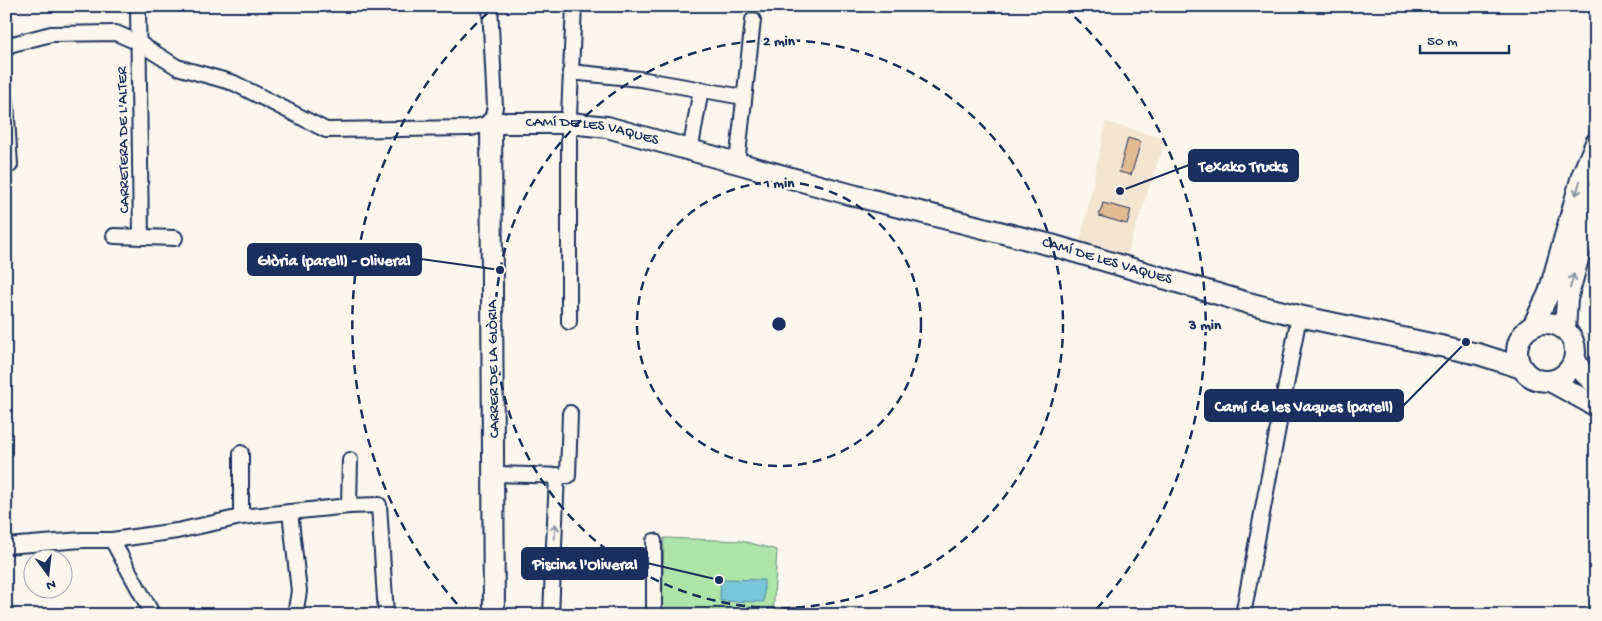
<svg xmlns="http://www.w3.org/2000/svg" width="1602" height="621" viewBox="0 0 1602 621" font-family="'Gochi Hand',sans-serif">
<rect width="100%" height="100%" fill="#fbf7ec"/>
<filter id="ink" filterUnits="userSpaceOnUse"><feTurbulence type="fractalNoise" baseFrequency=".02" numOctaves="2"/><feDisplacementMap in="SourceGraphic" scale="10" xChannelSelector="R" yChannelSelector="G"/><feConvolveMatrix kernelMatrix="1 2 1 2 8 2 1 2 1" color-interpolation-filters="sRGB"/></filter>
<g filter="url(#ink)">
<path fill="#f3e5d1" d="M1106,122l60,17 -40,117 -46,-13z"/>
<path fill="#aee4a7" stroke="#648a82" d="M664,538l78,3 35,9 -4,65 -66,-5v5h-45z"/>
<path fill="#79c6d8" stroke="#538aa7" d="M721,579l43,1v22l-44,-1z"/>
<g fill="#e0ba91" stroke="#1b2f5e">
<path d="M1128,138l13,4 -10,33 -12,-3z"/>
<path d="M1103,203l28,7 -4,14 -28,-8z"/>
</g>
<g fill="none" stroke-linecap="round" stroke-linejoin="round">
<g stroke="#1b2f5e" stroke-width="18">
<g id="street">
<path d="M138,6l3,231"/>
<path d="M6,50l3,-5 42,-11 65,-1 23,10 38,24 57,16 92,47 145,-2 20,-5 4,-16 -5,-101"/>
<path d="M570,72l70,7 103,18"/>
<path d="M6,102l4,63"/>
<path d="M690,152l11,-63"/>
<path d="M737,163l16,-143"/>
<path d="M114,236l61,2"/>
<path d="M569,322v-207l5,-109"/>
<path d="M495,474l73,2 2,-63"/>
<path d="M349,506l1,-46"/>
<path d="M290,512l9,79 -4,24"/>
<path d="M241,517v-64"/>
<path d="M112,540l41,75"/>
<path d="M6,546l76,-6h30l65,-9 64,-14 108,-11 30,-1 7,110"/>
<path d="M551,615l6,-140"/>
<path d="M654,615v-74"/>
<path d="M1243,615l56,-299"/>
</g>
</g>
<g stroke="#1b2f5e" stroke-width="24">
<g id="secondary">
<circle cx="1546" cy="352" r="29"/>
<path d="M1533,326l16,-33 33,-117 14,-33"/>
<path d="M1565,329l2,-30 29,-106"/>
<path d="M1575,359l5,10 16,16"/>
<path d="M1550,381l46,25"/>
<path id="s1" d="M494,615l-3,-492h79l37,4 249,69 199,50 193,57 51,13 179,38 44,14"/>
</g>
</g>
<use href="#street" stroke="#fbf7ec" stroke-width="14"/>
<use href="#secondary" stroke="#fbf7ec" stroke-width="20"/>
</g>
<defs><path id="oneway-shaft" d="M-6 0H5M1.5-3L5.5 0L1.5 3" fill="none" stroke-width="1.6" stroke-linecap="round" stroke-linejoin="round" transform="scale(1.25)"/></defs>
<g stroke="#8b93a5">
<use href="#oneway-shaft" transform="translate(1578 188) rotate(106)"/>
<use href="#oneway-shaft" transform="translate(1572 281) rotate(-75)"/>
<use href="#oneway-shaft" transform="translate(555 531) rotate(-87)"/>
</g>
</g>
<g fill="none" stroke="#1b2f5e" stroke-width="2.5" stroke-dasharray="9 6">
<circle cx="779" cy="324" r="142"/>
<circle cx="779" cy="324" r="284"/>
<path d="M467 615A426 426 0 0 1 494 7M1064 7A426 426 0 0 1 1091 615"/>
</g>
<g text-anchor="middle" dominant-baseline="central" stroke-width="5" stroke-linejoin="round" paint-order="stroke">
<g font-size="15" fill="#1b2f5e" stroke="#fbf7ec">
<text stroke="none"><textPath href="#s1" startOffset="594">CAMÍ DE LES VAQUES</textPath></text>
<text transform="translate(124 140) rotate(-91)">CARRETERA DE L'ALTER</text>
<text stroke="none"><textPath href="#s1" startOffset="1126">CAMÍ DE LES VAQUES</textPath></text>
<text transform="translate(494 369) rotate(-91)">CARRER DE LA GLÒRIA</text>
</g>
</g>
<circle cx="779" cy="324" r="8" fill="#1b2f5e" stroke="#fbf7ec" stroke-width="2.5"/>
<g font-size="15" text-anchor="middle" font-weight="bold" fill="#1b2f5e" stroke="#fbf7ec" stroke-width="5" stroke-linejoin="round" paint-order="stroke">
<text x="779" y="45">2 min</text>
<text x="779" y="187">1 min</text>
<text x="1205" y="329">3 min</text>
</g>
<path fill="none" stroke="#1b2f5e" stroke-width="2" d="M1120 191L1189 165M500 270L421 259M1466 342L1403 406M719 580L647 563"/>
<g fill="#1b2f5e" stroke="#fbf7ec" stroke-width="2">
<circle cx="1120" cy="191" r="5"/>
<circle cx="500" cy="270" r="5"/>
<circle cx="1466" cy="342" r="5"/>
<circle cx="719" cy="580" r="5"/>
</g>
<g fill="#1b2f5e" stroke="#1b2f5e" stroke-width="2">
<rect x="1189" y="150" width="109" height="31" rx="5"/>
<rect x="248" y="244" width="173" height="31" rx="5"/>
<rect x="1205" y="390" width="198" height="31" rx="5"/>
<rect x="522" y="548" width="125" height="31" rx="5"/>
</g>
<g font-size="16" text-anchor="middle" font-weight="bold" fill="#fff">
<text x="1243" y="171">Texako Trucks</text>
<text x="334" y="265">Glòria (parell) - Oliveral</text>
<text x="1304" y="411">Camí de les Vaques (parell)</text>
<text x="585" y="569">Piscina l'Oliveral</text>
</g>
<rect width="1602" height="621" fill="none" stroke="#fbf7ec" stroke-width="25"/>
<rect x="12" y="12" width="1577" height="596" fill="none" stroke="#1b2f5e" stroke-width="2" filter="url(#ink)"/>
<g transform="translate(48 574) rotate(165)"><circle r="24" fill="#fbf7ec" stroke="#a1a7b3"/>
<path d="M0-4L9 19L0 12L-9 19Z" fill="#1b2f5e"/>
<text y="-8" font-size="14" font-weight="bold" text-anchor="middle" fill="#1b2f5e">N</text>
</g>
<path d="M1420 45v8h89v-8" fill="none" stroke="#1b2f5e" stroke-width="2.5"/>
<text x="1427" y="45" font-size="15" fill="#1b2f5e" stroke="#fbf7ec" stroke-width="4" paint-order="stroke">50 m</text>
</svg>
